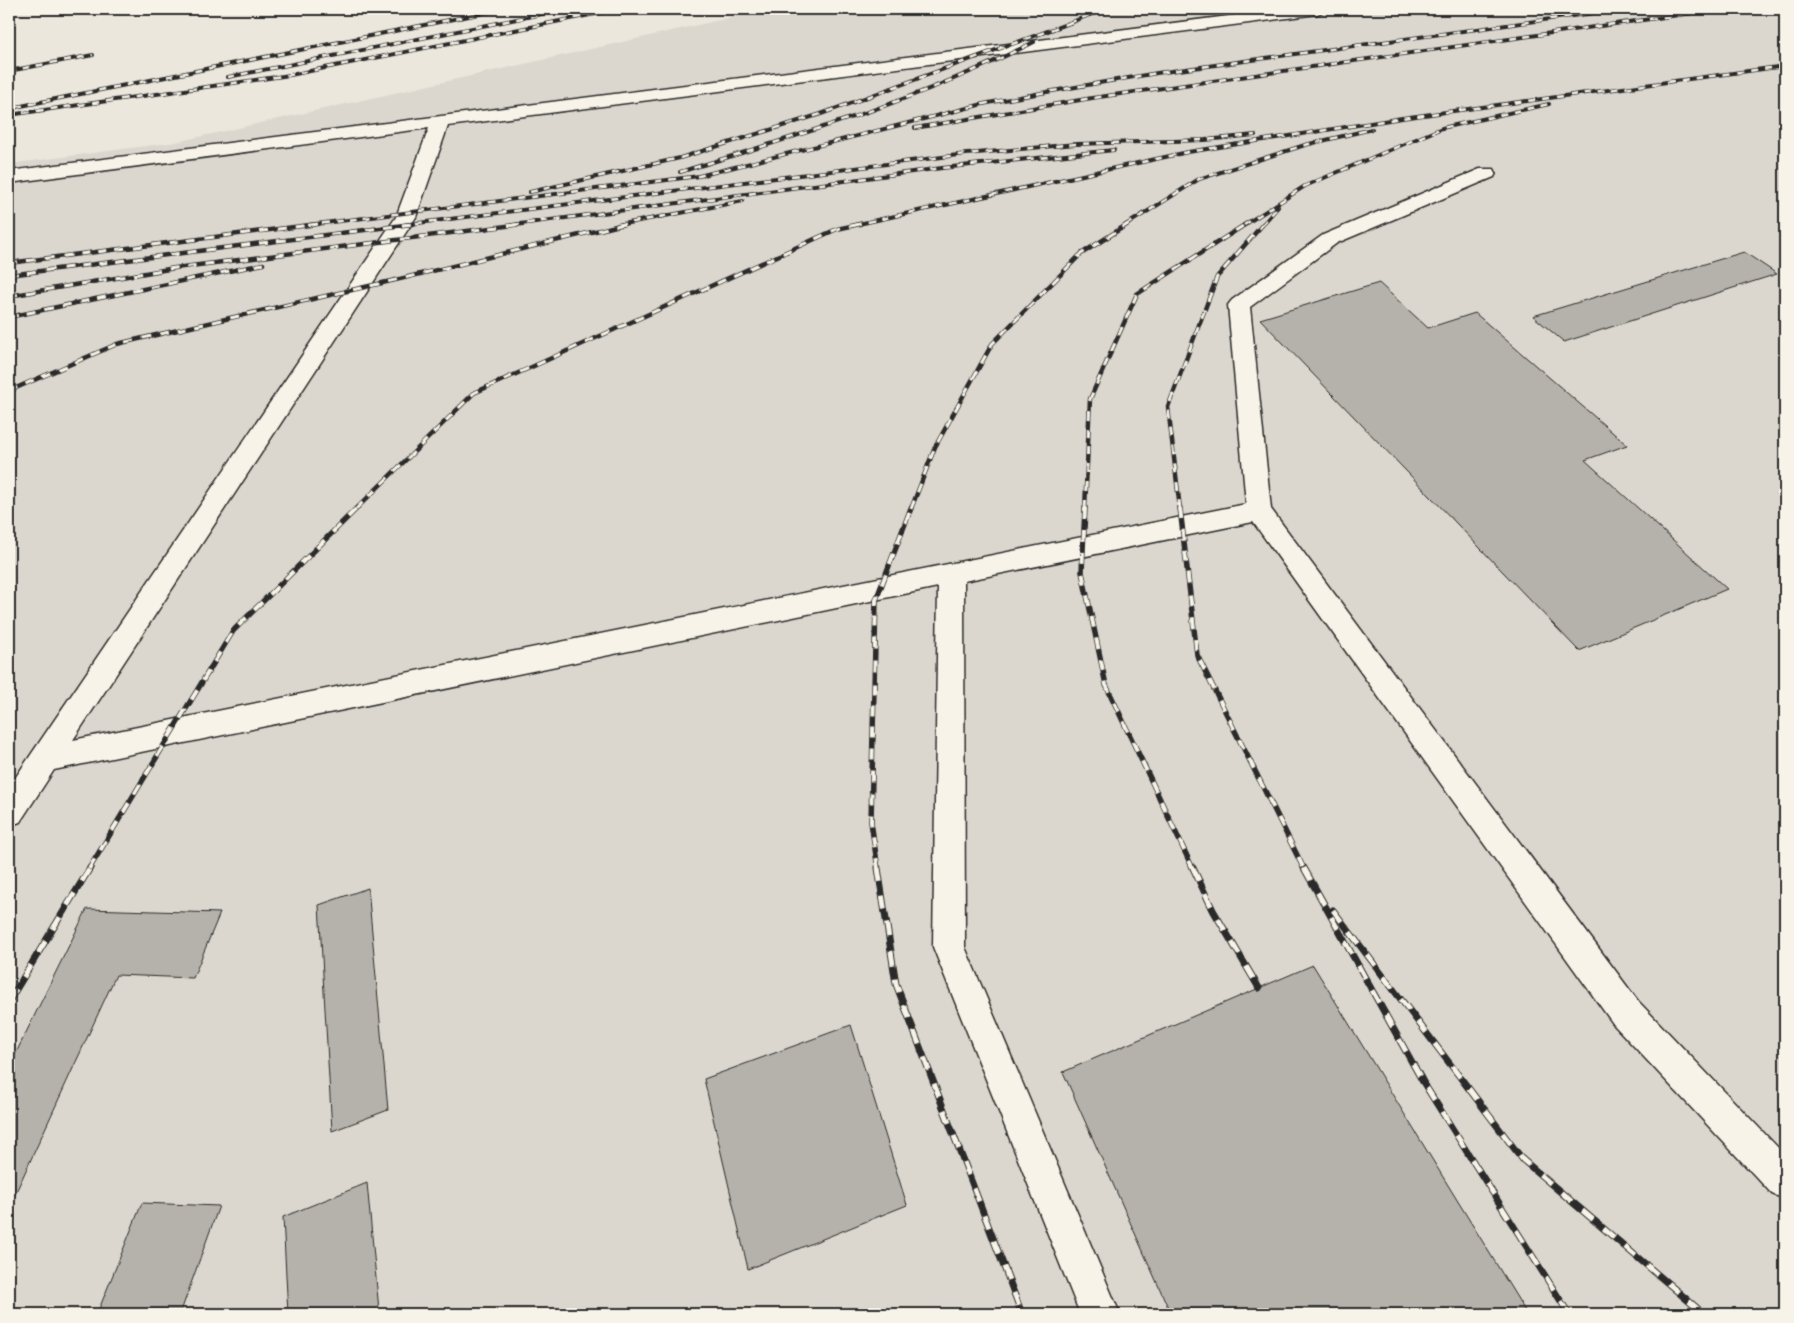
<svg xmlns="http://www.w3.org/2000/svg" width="1794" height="1323" viewBox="0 0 1794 1323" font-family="'Balsamiq Sans',sans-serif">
<rect width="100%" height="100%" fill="#ebe7dd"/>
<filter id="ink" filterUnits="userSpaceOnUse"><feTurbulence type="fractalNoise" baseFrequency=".02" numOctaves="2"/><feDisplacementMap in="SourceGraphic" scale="10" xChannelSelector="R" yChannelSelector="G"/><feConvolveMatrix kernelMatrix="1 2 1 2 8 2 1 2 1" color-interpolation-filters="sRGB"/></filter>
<g filter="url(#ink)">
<path fill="#dbd7ce" d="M769,9h1016v1305h-1776v-1150l167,-22z"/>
<g fill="#b5b2ab" stroke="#2b2b2b">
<path d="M1744,252l33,22 -213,68 -31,-26z"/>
<path d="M1379,283l49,45 47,-15 152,132 -42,15 142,129 -148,62 -319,-332z"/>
<path d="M368,888l20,222 -56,21 -13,-226z"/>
<path d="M87,909l133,4 -27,65 -77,-3 -107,232v-140z"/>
<path d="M1313,965l214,349h-356l-108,-242z"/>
<path d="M851,1025l56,180 -159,64 -44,-190z"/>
<path d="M367,1183l12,127 -10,4h-81l-5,-97z"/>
<path d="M142,1203l77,3 -39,108h-83z"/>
</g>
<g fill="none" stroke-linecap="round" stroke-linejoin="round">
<g stroke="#2b2b2b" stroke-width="3">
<path id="minor" d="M1283,9h43l-8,5 -870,112 -32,91 -343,523 1173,-236 -18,-199 4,-5 91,-65 157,-66h14l2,4 -2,4 -157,66 -87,64 21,202 367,492 147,154v44l-13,-5 -158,-169 -361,-503 -289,59 1,366 155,367h-40l-147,-367 5,-360 -884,183 -34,52 -11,4v-39l387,-570 33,-89 -420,55v-12z"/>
</g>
<use href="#minor" fill="#f7f3e8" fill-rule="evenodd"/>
<g stroke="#2b2b2b" stroke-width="4">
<g id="rail-far3">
<path d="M1069,23l36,-14"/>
<path d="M9,71l84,-16"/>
<path d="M228,77l339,-68"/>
<path d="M16,107l488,-98"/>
<path d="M9,115l281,-40 330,-66"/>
<path d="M915,128l177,-30 629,-89"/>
<path d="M680,172c120,-37 242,-73 354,-130"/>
<path d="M530,192l150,-34 141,-44 254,-93"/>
<path d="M308,225l391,-49 284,-72 58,-11 116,-20 466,-64"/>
<path d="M402,225l564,-71 110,-10 129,-4 50,-5"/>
<path d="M513,225l429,-57 172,-18"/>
<path d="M618,225l125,-24"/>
<path d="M854,225l334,-73 214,-34 383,-52"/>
<path d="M1126,225l73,-46 106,-34 67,-16"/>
<path d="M1244,225l61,-39 137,-58 107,-24"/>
<path d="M1262,225l16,-18"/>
</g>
</g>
<g stroke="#2b2b2b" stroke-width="4.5">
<g id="rail-far2">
<path d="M9,263l309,-39"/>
<path d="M9,275l403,-51"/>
<path d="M9,296l166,-28 347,-44"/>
<path d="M9,317l254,-53"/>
<path d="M9,391l108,-47 287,-66 220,-54"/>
<path d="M356,509l118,-116 363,-164 23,-5"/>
<path d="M911,509l24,-62 57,-103 89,-90 47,-30"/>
<path d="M1085,509l5,-110 47,-105 109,-70"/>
<path d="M1180,509l-12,-102 49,-130 46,-53"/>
</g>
</g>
<g stroke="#2b2b2b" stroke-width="5.5">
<g id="rail-far1">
<path d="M1085,508l-3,64 24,113 87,184"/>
<path d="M1180,508l17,147 107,214"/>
<path d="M89,869l144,-238 124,-123"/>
<path d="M878,869l-7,-47 5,-222 35,-92"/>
</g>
</g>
<g stroke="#2b2b2b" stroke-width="7">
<g id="rail">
<path d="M878,868l18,116 126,330"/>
<path d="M1193,868l20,42 46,78"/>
<path d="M1304,868l119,214 146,232"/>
<path d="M1333,910l190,250 181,154"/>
<path d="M9,1001l81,-133"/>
</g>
</g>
<use href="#rail-far3" stroke="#f7f3e8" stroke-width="2.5" stroke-dasharray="7" stroke-linecap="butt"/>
<use href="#rail-far2" stroke="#f7f3e8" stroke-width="3" stroke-dasharray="9" stroke-linecap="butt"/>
<use href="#rail-far1" stroke="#f7f3e8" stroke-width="4" stroke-dasharray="11" stroke-linecap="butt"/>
<use href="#rail" stroke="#f7f3e8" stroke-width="5" stroke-dasharray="14" stroke-linecap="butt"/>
</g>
</g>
<rect width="1794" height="1323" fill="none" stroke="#f7f3e8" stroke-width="30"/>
<rect x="15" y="15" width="1764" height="1293" fill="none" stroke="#2b2b2b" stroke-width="2" filter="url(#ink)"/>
</svg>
